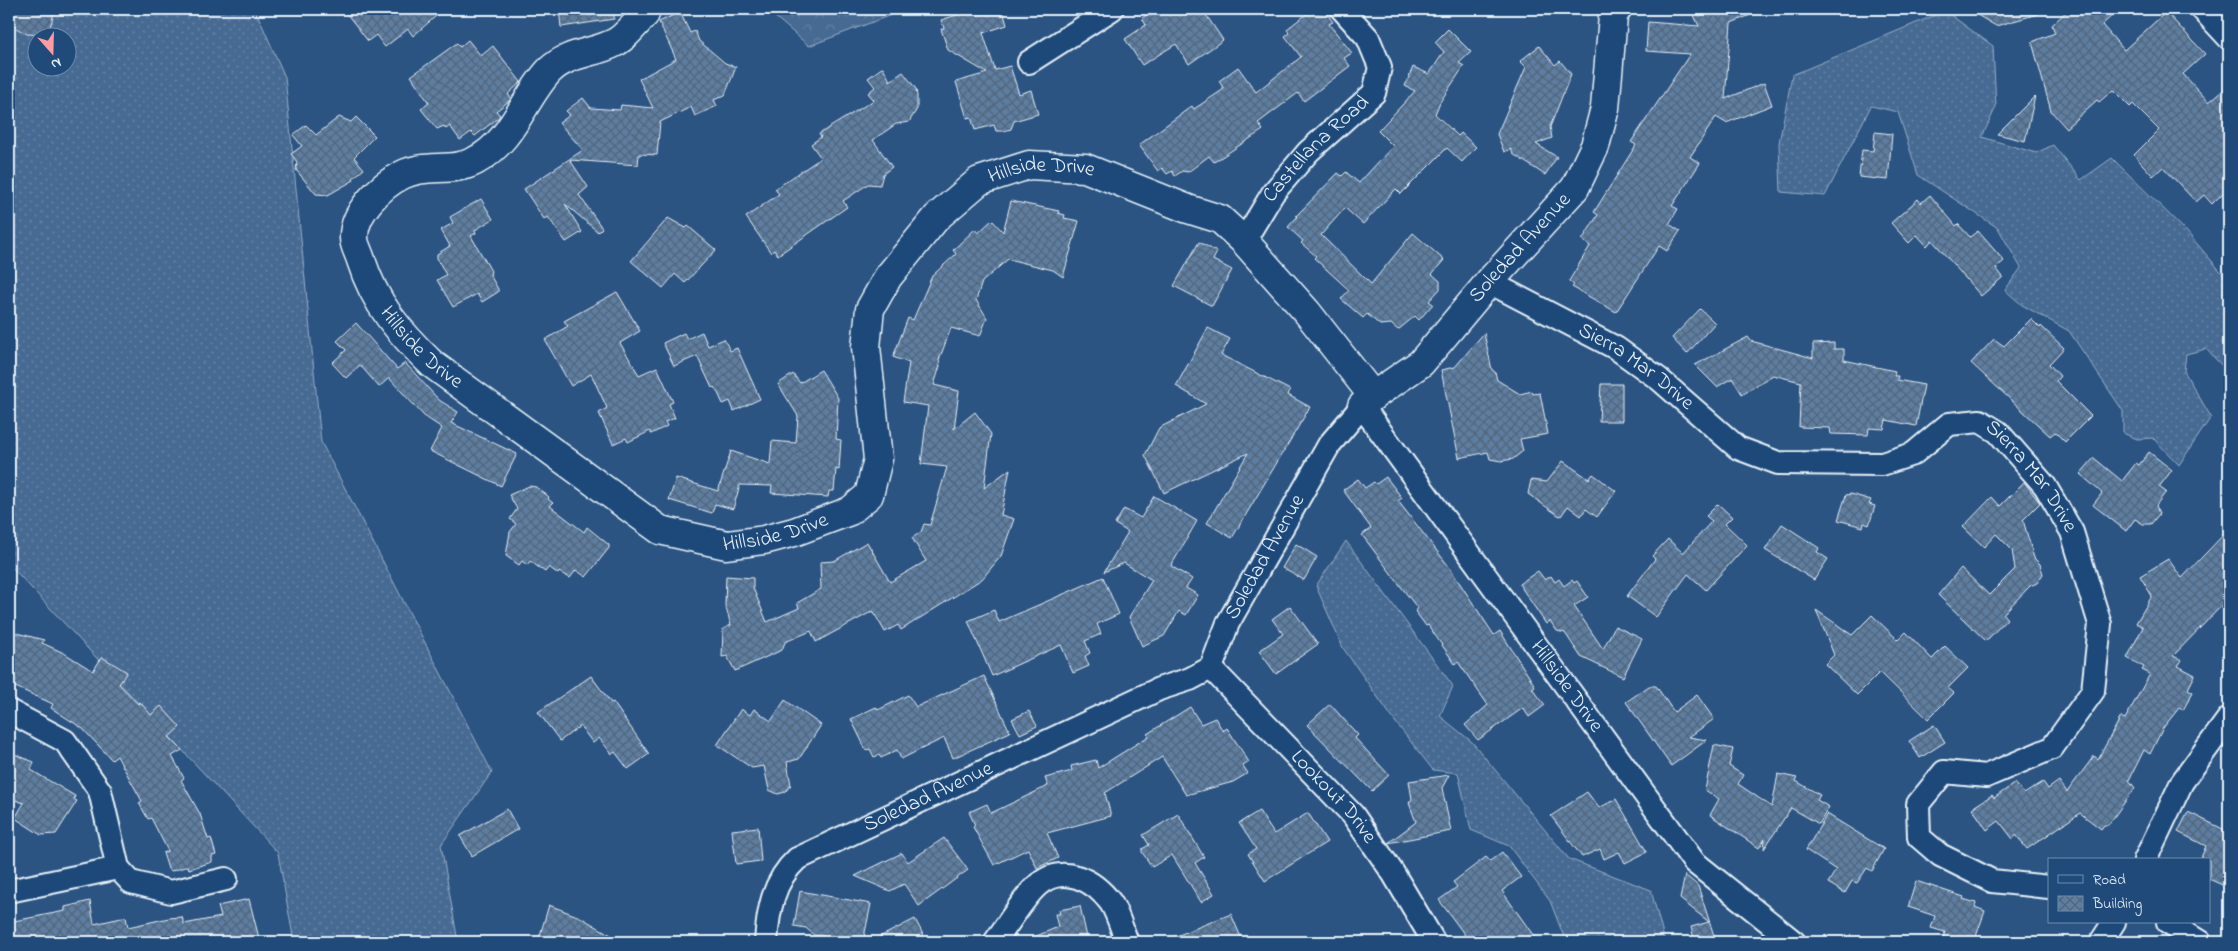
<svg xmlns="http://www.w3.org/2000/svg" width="2238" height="951" viewBox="0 0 2238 951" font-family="'Indie Flower',sans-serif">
<defs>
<pattern id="grass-dots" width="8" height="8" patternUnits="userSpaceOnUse" patternTransform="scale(1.25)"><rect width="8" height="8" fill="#476b93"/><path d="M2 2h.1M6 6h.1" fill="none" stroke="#6281a3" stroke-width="1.8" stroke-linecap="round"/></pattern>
<pattern id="park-crowns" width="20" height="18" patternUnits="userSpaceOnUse" patternTransform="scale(1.25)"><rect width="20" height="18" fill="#476b93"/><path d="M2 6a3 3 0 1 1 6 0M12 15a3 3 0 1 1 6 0" fill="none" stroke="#6281a3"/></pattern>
<pattern id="building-cross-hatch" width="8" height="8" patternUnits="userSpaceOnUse" patternTransform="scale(1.25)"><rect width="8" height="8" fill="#5d7da1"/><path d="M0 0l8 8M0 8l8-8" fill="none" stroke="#53657a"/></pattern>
</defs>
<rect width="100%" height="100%" fill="#2b5482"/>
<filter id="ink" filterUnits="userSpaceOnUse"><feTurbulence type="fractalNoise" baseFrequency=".02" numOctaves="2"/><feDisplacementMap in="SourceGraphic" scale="10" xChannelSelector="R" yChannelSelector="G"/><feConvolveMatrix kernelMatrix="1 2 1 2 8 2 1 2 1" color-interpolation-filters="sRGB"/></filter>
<g filter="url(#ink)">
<g fill="url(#grass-dots)" stroke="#98aec6" fill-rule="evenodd">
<path d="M9,9h246l30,68 36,365 171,330 -51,73 17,97h-164l-16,-89 -269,-289zM38,38h30v30h-30z"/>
<path d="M1945,11l48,35 3,61 -14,30 54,16 17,-8 28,35 31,-22 74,73 43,50v92l-23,-24 -20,5 -2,17 27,46 -32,48 -26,-27 -16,1 -14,-6v-22l-54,-80 -47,-26 -17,-15 16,-22 -23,-40 -80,-53 -20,-63 -27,-6 -46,90 -44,-4 -2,-49 13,-68z"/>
<path d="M1346,541l107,145 -13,30 32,26 97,117 82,31 14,52h-99l-16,-41 -41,-55 -38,-16 -13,-57 -25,-3 -37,-47 -53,-75 -27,-62z"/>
</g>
<path fill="url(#park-crowns)" stroke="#98aec6" d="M766,9h141l-98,37z"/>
<g fill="url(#building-cross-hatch)" stroke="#e8f1f8">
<path d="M9,9h46l-7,26 -21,-1 -18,-10z"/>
<path d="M343,9h101l-31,27 -5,-7 -23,18 -9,-12 -8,6z"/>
<path d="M559,9h55v10l-53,8z"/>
<path d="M976,9h18l10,5 3,11 -24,8 12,37 15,-4 9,28 12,-4 7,24 -24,7 -3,8 -7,2h-8l-2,-6 -19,5 -4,-13 -4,1 -11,-36 31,-9 -39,-23 -7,-21 3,-1 -3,-8z"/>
<path d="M1155,9h47l21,31 -34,24 -13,-20 -34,21 -17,-26 21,-14 -4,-7z"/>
<path d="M1313,9l4,4 6,-4 10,13 -4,2 23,29 -8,5 6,8 -46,35 -6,-8 -40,30 5,7 -49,32 -5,-6 -21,16 -6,-1 -7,5 -3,-5 -5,3 -5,-6 -4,3 -19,-26 53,-39 2,3 30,-20 -5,-8 19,-14 18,25 45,-35 -16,-21 4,-3 -2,-4z"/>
<path d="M1691,9h74l-34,14 -6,76 39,-16 8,22 -46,18 -10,-6 -26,40 10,6 -28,43 6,3 -9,15 11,7 -13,20 -8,-5 -43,66 -44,-25 2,-2 -5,-4 21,-35 -8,-6 16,-25 -4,-3 42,-67 -5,-3 59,-88 -44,-3 2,-29 51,4z"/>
<path d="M1967,9h70l1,5 -42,12z"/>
<path d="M2069,9h50l-17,16 22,25 42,-38 39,42 -22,20 26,28 20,-17v102l-17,17 -8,-9 -8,7 -33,-35 -10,9 -19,-21 25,-25 -26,-26 -3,3 -17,-17 -14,12 -2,-2 -31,28 -15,-17 -19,-69 23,-9 -3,-8z"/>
<path d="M680,12l10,21 5,-2 4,10 26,22 11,4 -11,28 -11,5 3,6 -22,10 -4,-9 -31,15 -3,33 -18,-1 -1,11 -68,-5 18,27 -9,8 23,33 -4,4 -33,-28 17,28 -16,10 -18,-25 -4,2 -20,-30 59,-39 -24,-27 11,-8 -4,-4 17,-13 8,10 29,2 1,-5 32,3 -14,-29 37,-20 -17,-37z"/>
<path d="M1448,29l23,23 -12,11 5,3 -24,36 -5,12 23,22 3,-3 15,14 -14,15 -15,-14 -46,46 -5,-5 -33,35 -18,-16 -24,27 50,49 42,-51 31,27 -12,14 8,7v8l-11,12 4,3 -14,16 -4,-4 -17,14 -7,-6 -11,1 -13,-11 -4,4 -22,-19 8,-9 -35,-32 2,-2 -15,-13 2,-2 -15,-14 9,-10 -1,-1 42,-43 4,3 4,-4 13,11 34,-37 -15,-15 37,-40 -10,-5 8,-19 16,7 15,-22 -9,-10z"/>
<path d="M468,40l13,16 12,-10 28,36 -13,12 3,4 -2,3 -13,10 4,4 -2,3 -23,18 -4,-4 -11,8 -10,-14 -4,3 -2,-3 -7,3 -16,-20 8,-6 -18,-27 46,-33 3,4z"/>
<path d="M1539,46l16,19 5,-4 11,13 -21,53 2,11 -16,6 21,13 -12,18 -32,-21 -2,-5 -7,3 -7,-18 29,-67 -6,-6z"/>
<path d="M883,67l7,14 13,-9 13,17 1,7v13l-8,13 -13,2 -23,16 19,27 -9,7 -3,11 -12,-1 -25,17 4,6 -69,48 -4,-5 -3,3 -25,-36 33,-23 -4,-5 46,-31 -10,-14 10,-7 -2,-3 55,-34 -6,-7 7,-6 -7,-9z"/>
<path d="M2035,96l-10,45 -28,-7z"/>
<path d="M339,117l12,5 5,-5 19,19 -21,21 10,12 -11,9 1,2 -26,15 -12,-1 -20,-24 1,-8 -6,-8 11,-8 -9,-11 13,-10 10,10z"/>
<path d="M1875,132l17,2 -4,46 -29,-3 3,-27 11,1z"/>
<path d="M1930,195l26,31 2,-2 12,13 8,-6 26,30 -8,7 7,9 -22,19 -49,-56 -5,6 -10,-11 -8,8 -18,-20 27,-24 3,4z"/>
<path d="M481,199l12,20 -18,11 1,3 -5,3 20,35 -1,4 8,14v3l-16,10 -5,-8 -24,13 -16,-27 9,-5 -9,-17v-4l13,-8 -9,-16 12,-7 -3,-6z"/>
<path d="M1011,201l48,10 -1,2 7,2 -1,3 15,3 -16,56 -10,-7 -45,-11 -26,23 -6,18 11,18 -7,18 -29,-8 -12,32 1,6 -6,19 25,6 -5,38 21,-17 16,22 -7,54 26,-19 -9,46 13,4 -13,37 -19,23 -81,51 -3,-5 -13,7 -12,-21 -57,31 -5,-11 -26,11 -3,8 -47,21 -8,-15 -5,1 1,-28 8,-4 -6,-20 1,-29 27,2v10l14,34 32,-14 -2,-5 24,-14 -1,-27 14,-1 33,-19 23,40 36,-21 -14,-23 9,-6 3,-8 6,1 17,-58 -26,-3 7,-58 -25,-4 6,-39 -16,-6 15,-39 5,2 19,-44 24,-22 -3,-4 22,-21 3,4 14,-13 11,12z"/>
<path d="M668,218l18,10 2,-2 28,24 -31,33 -10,-9 -12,14 -32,-27z"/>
<path d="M1199,242l18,10 -4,8 19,10 -20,36 -38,-20z"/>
<path d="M617,292l23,39 -20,12 19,32 18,-8 16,35 -4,2 6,14 -10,4 2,4 -16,8 -1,-3 -22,11 -2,-4 -13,6 -14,-31 8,-5 -16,-34 -20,12 -26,-46 23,-14 -4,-5z"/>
<path d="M1700,309l15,14 -28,31 -15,-16z"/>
<path d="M2031,319l9,9 1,-2 23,22 -15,16 11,12 -4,5 35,35 -26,26 -10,-10 -5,4 -79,-73 23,-24 10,7z"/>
<path d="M356,323l41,46 8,-6 34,37 19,12 -7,11 66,31 -16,32 -71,-35 12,-23 -18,-12 -35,-38 -10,9 -19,-22 -14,13 -14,-15 14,-13 -9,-9z"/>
<path d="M1208,328l22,11 -9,16 69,35 -2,5 22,12 -78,131 -25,-15 41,-70 -84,40 -19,-38 14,-27 47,-24 -30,-18z"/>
<path d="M702,332l6,14 16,-7 6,12 7,-3 23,51 -26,12 -4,-10 -7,3 -5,-11 -4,-6 -2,1 -15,-32 -23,10 -11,-23 21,-10 3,6z"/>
<path d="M1484,333l8,37 3,2 2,8 23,14 12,-3 1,3 7,-1 8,41 -28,5 3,12 -10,8 -12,2 -11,-2 -2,-7 -29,6 -18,-88 14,-3z"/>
<path d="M1748,337l3,4 62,17v-14l21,-1v6h10v11l51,11 -1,5h4l-1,4 27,5 -8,41 -30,-6 -2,9 -15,-1 -1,7 -37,-1 -1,-6 -31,-1 2,-45 -28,-7 -31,19 -10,-16 -15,9 -22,-22z"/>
<path d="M821,370l17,28 -2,41 5,1 -2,30 -3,-1 -2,22h-5l-1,6 -57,-4 1,-7 -32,-1 -7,24 -18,-5 -3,9 -43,-13 7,-22 42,13 13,-40 39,13 2,-23 24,2 2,-27 -20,-32 15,-10 7,9z"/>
<path d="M1601,384h21v37h-23z"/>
<path d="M2149,452l23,18 -13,17 7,5 -10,13 3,9 -8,10h-8l-8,-5 -9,12 -33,-26 9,-12 -22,-19 14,-16 28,23 14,-18 3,2z"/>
<path d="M1563,461l26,18 4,-5 23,17 -19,26 -11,-8 -5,7 -13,-10 -7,10 -3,-1 -30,-21 3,-14 16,2z"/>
<path d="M1386,477l16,21 -4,3 49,63 47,71 6,-4 35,55 -3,2 13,17 -16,12 -6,-9 -45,32 -13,-15 23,-20 -30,-43 -3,2 -27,-39 -2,1 -11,-15 3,-2 -56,-74 9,-7 -28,-38 15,-11 7,9 9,-6 2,2z"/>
<path d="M2024,482l16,21 -17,17 11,38 6,6 3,10 -6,9 -7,3 -27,28 4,5 -21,22 -48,-46 23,-27 28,27 26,-26 -3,-19 -16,-16 -12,13 -21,-20 29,-30 8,9z"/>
<path d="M529,486l7,1 13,10 -1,2 5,4 -3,3 34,26 3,-5 22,18v3l-23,29 -10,-7 -6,8 -11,-6 -1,2 -9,-7 -4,5 -15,-11 -3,4 -5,-4 -3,4 -13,-9 4,-24 6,-8 -6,-5 7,-10 -8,-14z"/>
<path d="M1851,494l20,6 -2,4 6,2 -6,19 -5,-2 -1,4 -25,-7 8,-25z"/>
<path d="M1154,496l43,25 -26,45 21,13 -6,9 12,7 -12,20 -7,-4 -15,25 -22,10 -13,-29 23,-37 -28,-17 -20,9 24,-40 -13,-8 9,-15 17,9z"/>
<path d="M1718,504l14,13 -7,7 22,21 -41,45 -18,-16 -32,43 -29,-21 28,-37 -3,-3 16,-17 15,14 29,-32 -6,-5z"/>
<path d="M1782,524l37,24 -2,4 11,7 -14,21 -49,-30z"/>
<path d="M2229,529v69l-56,58 9,4 -4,6 17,9 -7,14 5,3 -10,18 -4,-2 -16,20 -13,26 -6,-4 -15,30 6,8 -27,37h-4l-3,4 -21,-16 -53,36 -11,-14 -3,4 -14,-18 -12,9 -15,-22 20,-13 2,3 21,-15 9,11 19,-12 5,7 11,-8 8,11 27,-36 4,3 23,-42 4,2 25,-45 -8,-4 2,-3 -17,-9 16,-31 -7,-4 16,-27 -12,-20 28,-17 14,19z"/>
<path d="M1296,544l21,13 -13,23 -22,-12z"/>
<path d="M1538,571l7,9 6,-4 4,6 4,-3 5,7 8,-6 2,3 3,-2 11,16 -14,9 29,43 12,-23 27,13 -19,38 -42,-20 -16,-24 -8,-2 -7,-10 -4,3 -27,-40z"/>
<path d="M1103,577l16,37 -22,10 4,10 -16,7 5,12 -5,3 4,10 -16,7 -12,-28 -69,31 -24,-55 26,-11 5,12z"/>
<path d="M1290,606l28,38 -42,30 -17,-23 24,-17 -11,-15z"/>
<path d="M1816,610l36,25 20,-20 26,25 8,-8 26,27 13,-13 23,22 -20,20 6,5 -26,26 -48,-47 -23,23 -32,-31 9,-9z"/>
<path d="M9,631l35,9 -2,3 22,10 29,18 9,-14 25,15 -8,12 19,20 2,-2 11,13 10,-9 19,21 -11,10 13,13 -10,6 12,22 -3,2 19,34 8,25 3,-1 5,17 -4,1v6l-23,7 -1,-3 -16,5 -4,-2 -5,-16 5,-2 -17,-33 -3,1 -9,-16 3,-2 -25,-45 -5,4 -30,-32 -31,-20 2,-4 -44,-20z"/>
<path d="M591,676l20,27 2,-1 36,52 -21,15 -13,-17 -3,2 -13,-16 -6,5 -13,-17 -20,15 -22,-29z"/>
<path d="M984,676l26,56 -57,26 -9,-20 -43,21 -4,-9 -16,8 -2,-3 -5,2 -4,-8 -4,1 -15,-31 25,-12 2,3 30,-15 8,12z"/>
<path d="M1649,686h7l18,26 23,-17 17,24 -25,18 18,3 -36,26 -45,-64z"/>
<path d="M785,700l36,25 -22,34 -12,3 4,23 -6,7 -7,2 -9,-4 -5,-24 -12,2 -35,-23 24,-36 9,6 4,-6 17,12z"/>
<path d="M1330,704l28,31 -3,3 34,37 -17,16 -65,-66z"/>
<path d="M1190,707l11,17 14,-6 8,13 4,-3 22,34 -6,4 5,7 -15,9 -47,13 -24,-38 -57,36 6,23 -64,17 11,25 -21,10 -9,-19 -34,16 -21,-38 2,-2 -6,-13 18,-8 4,9 57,-27 -3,-8 27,-7 -1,-5 25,-6 2,8 51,-32 -2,-2z"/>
<path d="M1029,711l8,15 -17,8 -8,-15z"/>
<path d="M1934,725l11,17 -25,16 -11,-17z"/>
<path d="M1714,745l19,4 -4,17 14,9 -5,9 34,23 6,-33 19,4 -1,3 24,14 -3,5 12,7 -10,17 -28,-16 -27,41 1,-10 -6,9 -49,-33 9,-16 -14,-9z"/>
<path d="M9,752l25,10 -3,8 44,26 -1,3 3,2 -21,33 -15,1 -26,-17 9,-15 -15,-5z"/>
<path d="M1449,775l-7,13 9,43 -63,12 28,-21 -7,-19 3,-4 -3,-18z"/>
<path d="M1587,792l12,16 17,-9 31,53 -22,11 -6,-11 -15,7 -4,-10 -18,8 -31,-41z"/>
<path d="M507,809l11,20 -46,27 -12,-20z"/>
<path d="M1259,811l15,23 34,-21 19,29 -62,39 -17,-27 8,-5 -17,-26z"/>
<path d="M2188,812l41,20v56l-20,-9v-19h-9l6,-14 -28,-14z"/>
<path d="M1178,814l26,43 -9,6 19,31 -13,8 -29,-47 -20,12 -10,-15v-3l7,-4 -6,-10z"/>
<path d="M1827,814l57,35 -12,22 -5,-3 -10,15 -5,-2 -7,12 -17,-10 8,-13 -30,-20z"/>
<path d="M758,827l3,34 -25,3 -4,-34z"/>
<path d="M944,838l24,32 -49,36 -15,-22 -14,7 -35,-15 47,-23 6,9z"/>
<path d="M1502,852l19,25 -19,14 36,51h-68l-31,-42 18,-13 -4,-5 33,-25 4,4z"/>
<path d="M1685,875l13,11 18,56h-21l-4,-15 18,-5 -29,-23z"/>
<path d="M1916,881l48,16 -1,2 13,4 -1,4 10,4 -11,31h-32l3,-10 -14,-4 4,-12 -27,-9z"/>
<path d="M800,891l71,13 -8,38 -49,-7 -8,-7 -12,-2z"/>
<path d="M249,899l11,43h-251v-20l56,-11v-4l25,-6 4,23 32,-7 2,10 41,-9 13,-1 2,7 37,-7 -3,-11z"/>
<path d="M549,905l31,12 43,25h-85z"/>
<path d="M1080,906l8,36h-66l36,-15 -3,-13h5l-1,-4z"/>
<path d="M1231,914l12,28h-79v-1z"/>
<path d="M915,919l12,23h-57z"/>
</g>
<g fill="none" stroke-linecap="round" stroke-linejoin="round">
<g stroke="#e8f1f8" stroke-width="26">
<g id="street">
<path d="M2202,9l27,29"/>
<path d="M1029,62l83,-53"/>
<path id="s1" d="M1244,241l29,-48 35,-41 66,-59 6,-26 -12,-29 -26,-29"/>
<path id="s2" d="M1489,282l127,66 43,31 79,69 40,15 104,1 31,-10 36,-30 31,-3 18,11 47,54 27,46 28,92 -7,67 -41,57 -66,28 -42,-4 -26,32 1,33 21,18 52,26 57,6"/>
<path id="s3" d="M1211,668l142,147 40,58 41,69"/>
<path d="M9,711l56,30 35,50 18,77 13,14 40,10 55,-13"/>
<path d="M2145,860l37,-78 47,-64"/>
<path d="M9,891l109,-23"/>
<path d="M2168,922l32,20"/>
<path id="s4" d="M766,942c2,-31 7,-61 31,-83l362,-170 31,-10 21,-11 17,-45 101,-178 33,-39 332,456 100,80"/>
<path d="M995,942c11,-15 30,-47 44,-58 25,-20 55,-4 72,19 7,11 11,27 16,39"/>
<path d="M2101,942l13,-20"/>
</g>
</g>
<g stroke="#e8f1f8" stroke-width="31">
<g id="secondary">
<path id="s5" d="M646,9l-1,5c-9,9 -20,24 -31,29 -21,11 -46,9 -65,28 -26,28 -36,70 -74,90 -23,12 -49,2 -73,14 -20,10 -49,37 -48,63 0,7 5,15 7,22 14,44 38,72 71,104l228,166 67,15 37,-5 30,-8 56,-21 19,-16 9,-36 -12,-112 4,-38 18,-32 49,-60 42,-36 50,-16 56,3 103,41 32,10 24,22 63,71 66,84"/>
<path id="s6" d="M1362,406l11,-10 48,-33 68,-81 86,-94 20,-42 10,-38 8,-92 4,-7"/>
</g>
</g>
<use href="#street" stroke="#1f4a7a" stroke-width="22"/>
<use href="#secondary" stroke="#1f4a7a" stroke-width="28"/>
</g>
</g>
<g text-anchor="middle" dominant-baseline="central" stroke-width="4" stroke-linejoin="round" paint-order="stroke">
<g font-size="21" fill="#e8f1f8" stroke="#1f4a7a">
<text stroke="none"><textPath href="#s1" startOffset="118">Castellana Road</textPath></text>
<text stroke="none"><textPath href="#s5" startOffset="1471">Hillside Drive</textPath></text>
<text stroke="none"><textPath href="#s6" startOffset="225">Soledad Avenue</textPath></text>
<text stroke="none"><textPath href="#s5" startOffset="526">Hillside Drive</textPath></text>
<text stroke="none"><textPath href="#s2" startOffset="170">Sierra Mar Drive</textPath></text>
<text stroke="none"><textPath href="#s2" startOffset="635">Sierra Mar Drive</textPath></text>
<text stroke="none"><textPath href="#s5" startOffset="946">Hillside Drive</textPath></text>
<text stroke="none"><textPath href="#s4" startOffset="671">Soledad Avenue</textPath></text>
<text stroke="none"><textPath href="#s4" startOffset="1198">Hillside Drive</textPath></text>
<text stroke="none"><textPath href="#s4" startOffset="236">Soledad Avenue</textPath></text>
<text stroke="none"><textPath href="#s3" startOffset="178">Lookout Drive</textPath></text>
</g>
</g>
<rect width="2238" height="951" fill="none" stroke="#1f4a7a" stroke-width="30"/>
<rect x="15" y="15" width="2208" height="921" fill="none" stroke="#e8f1f8" stroke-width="2" filter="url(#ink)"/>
<rect x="2048" y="858" width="162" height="65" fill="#1f4a7a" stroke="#6f8dac"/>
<rect x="2058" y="875" width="25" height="8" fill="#1f4a7a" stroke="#6f8dac"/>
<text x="2093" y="884" font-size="15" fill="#e8f1f8">Road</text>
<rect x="2058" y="896" width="25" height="15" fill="url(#building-cross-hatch)" stroke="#6f8dac"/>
<text x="2093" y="908" font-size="15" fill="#e8f1f8">Building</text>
<g transform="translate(52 52) rotate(160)"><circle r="24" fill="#1f4a7a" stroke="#6f8dac"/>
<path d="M0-4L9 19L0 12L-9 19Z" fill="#ff9aa2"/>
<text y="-8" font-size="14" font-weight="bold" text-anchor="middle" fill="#e8f1f8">N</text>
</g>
</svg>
